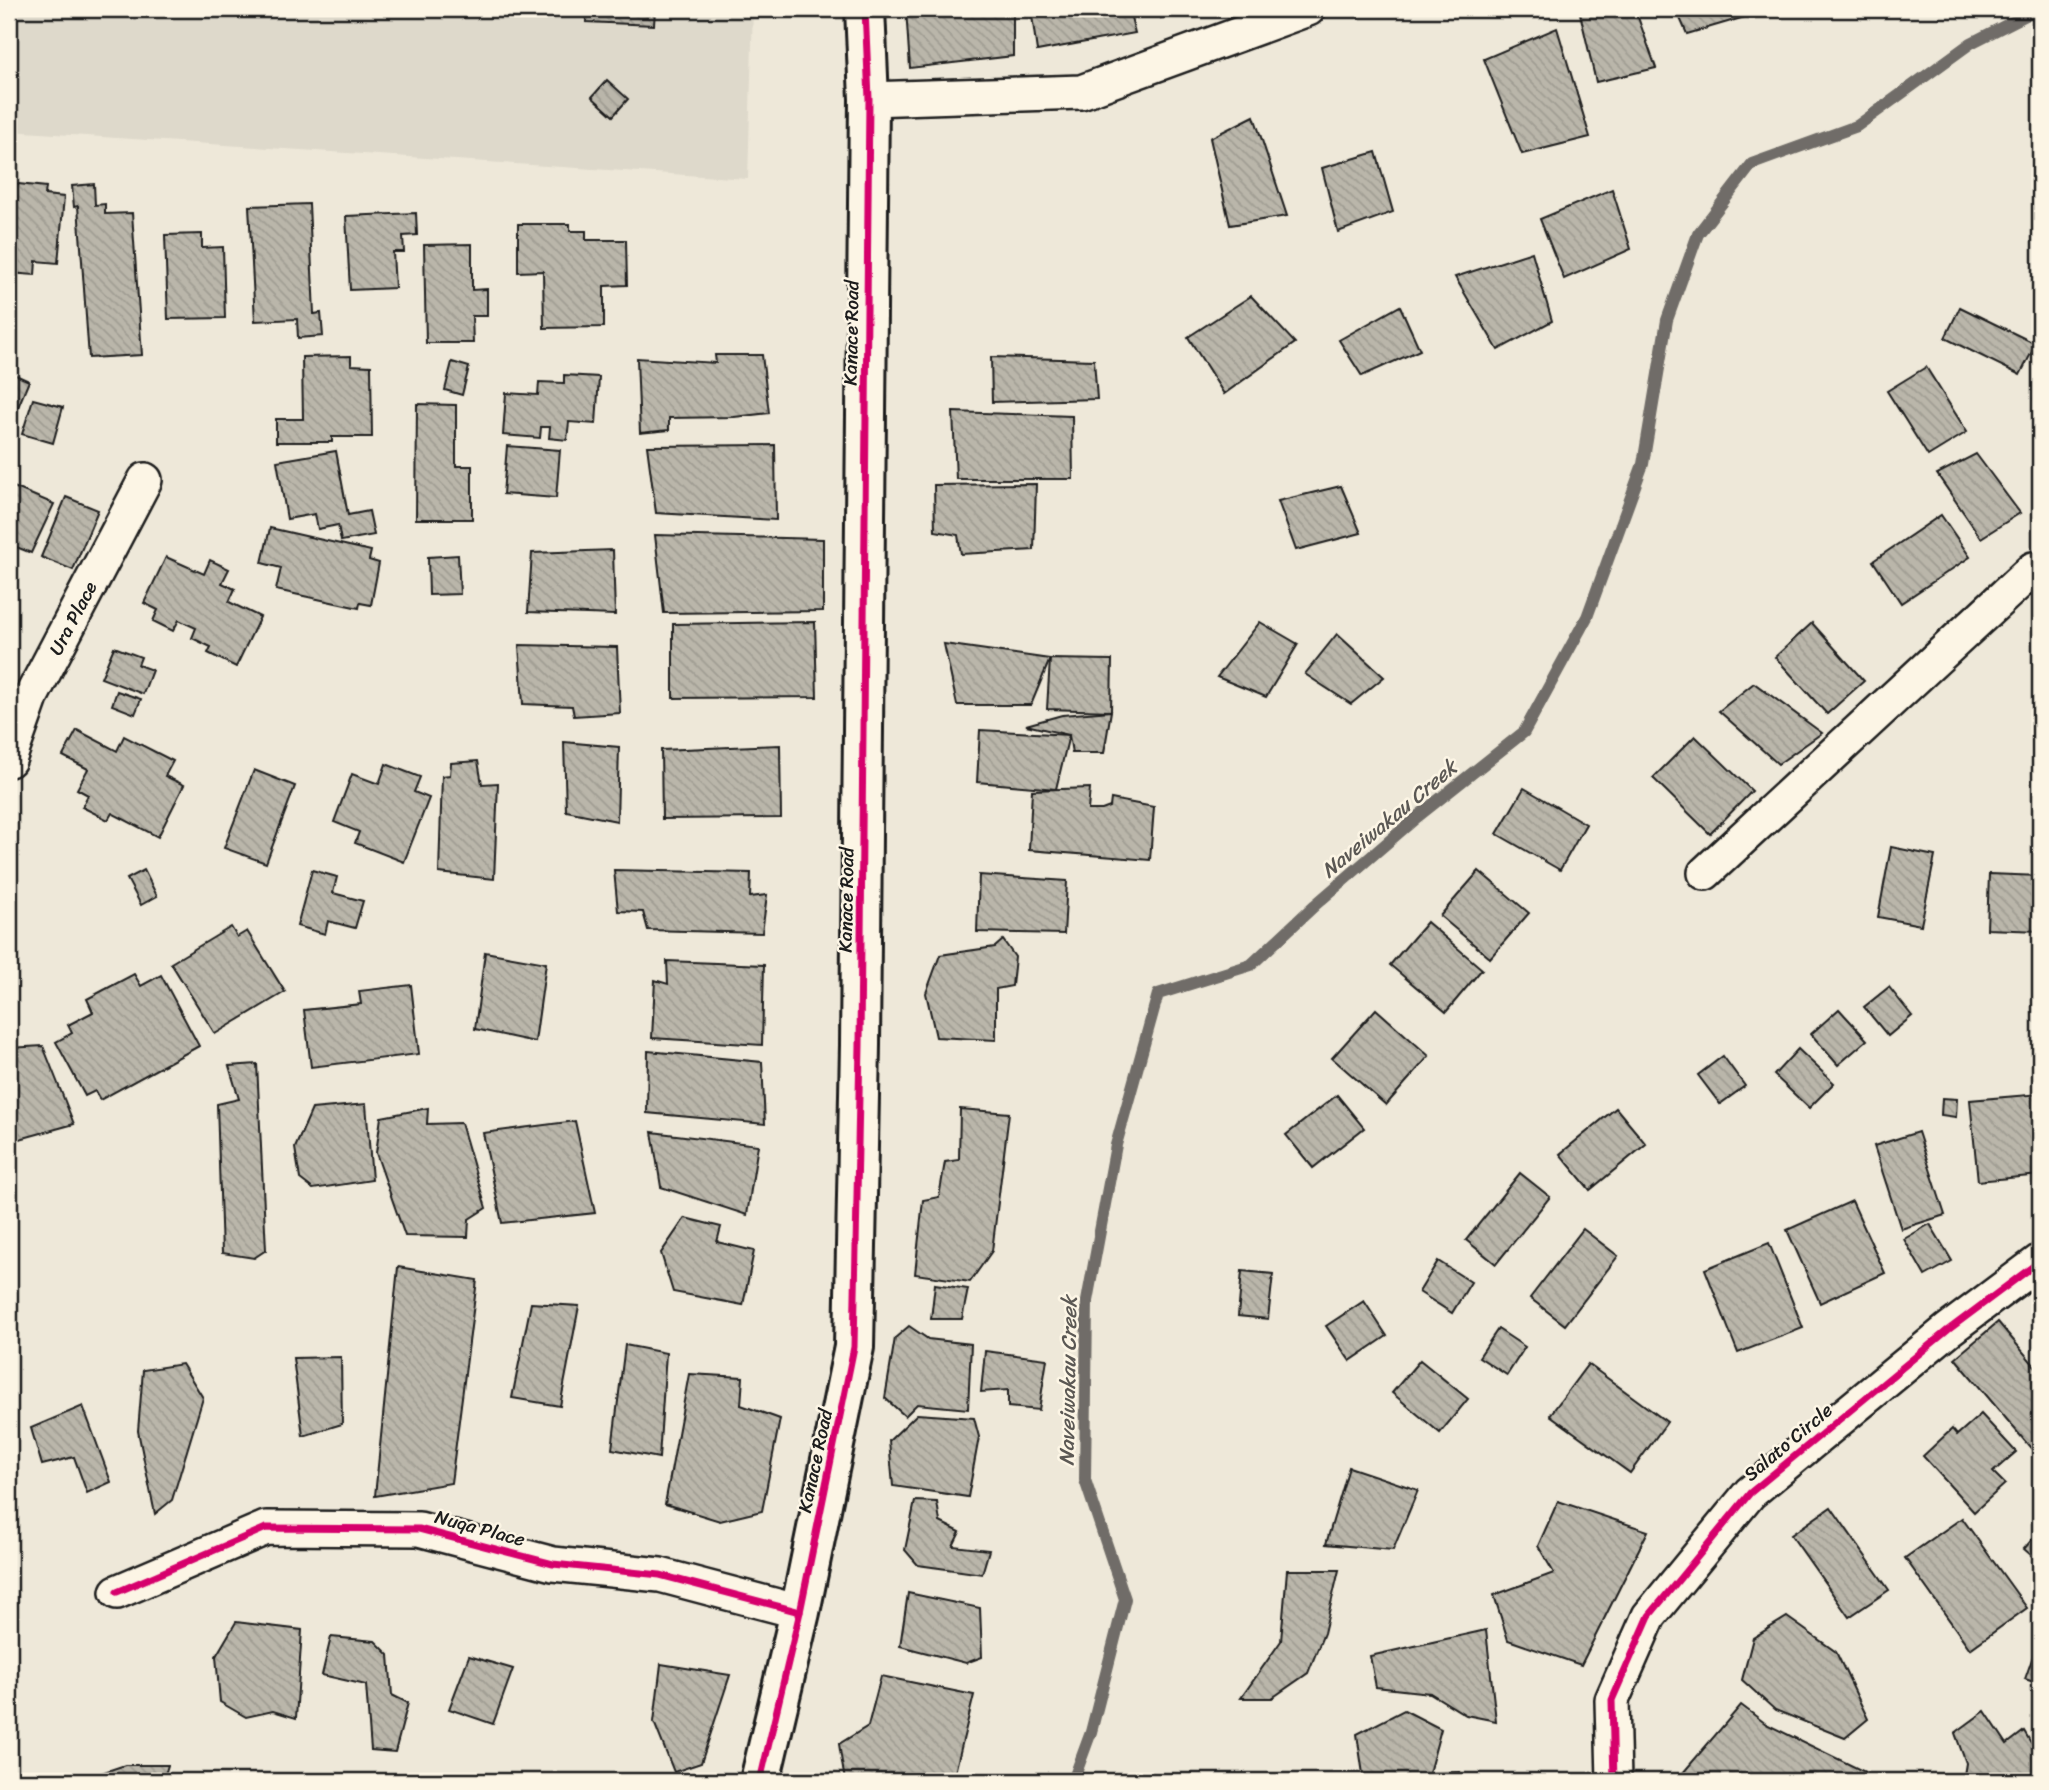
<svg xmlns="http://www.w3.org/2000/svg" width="2049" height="1790" viewBox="0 0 2049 1790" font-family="Sriracha,sans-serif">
<defs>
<pattern id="building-back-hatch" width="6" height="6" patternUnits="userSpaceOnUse" patternTransform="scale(1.75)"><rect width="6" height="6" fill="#bab6aa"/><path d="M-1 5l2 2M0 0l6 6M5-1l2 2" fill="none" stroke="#9f9c92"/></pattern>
</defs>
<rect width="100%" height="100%" fill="#eee8d9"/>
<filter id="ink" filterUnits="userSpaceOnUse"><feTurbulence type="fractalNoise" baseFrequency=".0143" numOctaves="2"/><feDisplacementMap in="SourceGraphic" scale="14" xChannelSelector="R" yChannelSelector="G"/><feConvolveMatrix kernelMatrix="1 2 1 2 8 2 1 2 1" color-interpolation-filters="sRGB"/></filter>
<g filter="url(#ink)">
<path fill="#ded9cb" d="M9,9h744l-5,170 -739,-48z"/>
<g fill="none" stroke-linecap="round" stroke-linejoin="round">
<path stroke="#6f6c67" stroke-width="12" d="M1073,1781l18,-49 34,-133 -40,-119 2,-179 29,-156 42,-151 93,-29 64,-60 102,-88 107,-85 63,-115 56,-153 24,-144 31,-86 54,-70 105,-38 114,-83 67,-34"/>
</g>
<g fill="url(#building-back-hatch)" stroke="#1c1c1c" stroke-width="2">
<path d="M587,9h68l-1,16 -68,-3z"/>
<path d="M906,9h107v47l-103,12z"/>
<path d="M1031,9h98l6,24 -98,18z"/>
<path d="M1159,9h37l-35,9z"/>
<path d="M1579,9h56l21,59 -60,14z"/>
<path d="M1676,9h96l-85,25z"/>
<path d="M1557,28l33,109 -68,17 -38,-95z"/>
<path d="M607,80l21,19 -15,17 -21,-19z"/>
<path d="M1254,116l33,100 -57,9 -20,-87z"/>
<path d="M1376,152l17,60 -55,20 -16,-64z"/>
<path d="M9,183l37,4 -1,8 19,2 -6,66 -22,-2 -1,14 -26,-2z"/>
<path d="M94,184l1,21 10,-1v10l27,-1 10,142 -53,3 -11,-152 -4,1 -2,-21z"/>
<path d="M1612,189l19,60 -67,30 -24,-60z"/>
<path d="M309,204l5,110 7,-1 2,23 -25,2 -1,-19 -42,2 -6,-115z"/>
<path d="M416,213l1,22 -14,1 1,16h-11l2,36 -45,2 -4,-74z"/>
<path d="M518,224h52v7h16v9h40l1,45 -23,1v41l-60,1 -1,-57 -25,1z"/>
<path d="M202,234v14l21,-1 2,71 -57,1 -3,-84z"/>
<path d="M472,244v46l15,-1v27h-15l1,27h-47l-2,-98z"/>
<path d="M1532,252l20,69 -54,29 -43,-73z"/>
<path d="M1251,296l44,47 -71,51 -36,-57z"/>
<path d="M1400,306l20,44 -58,26 -23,-36z"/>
<path d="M1960,307l76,37 -16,31 -75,-37z"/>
<path d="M715,355h47l7,58 -35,4 -65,1v12l-29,3 -3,-75 79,5z"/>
<path d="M351,356v9l20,1 1,71h-40v5h-56v-23h27l-1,-62z"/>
<path d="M991,357l103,3 3,39 -105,3z"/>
<path d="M452,362l17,5 -7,28 -17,-5z"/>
<path d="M1926,367l41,65 -39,24 -41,-65z"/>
<path d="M9,372l20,9 -19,45 4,3 -3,8 -2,-1z"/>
<path d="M564,375l35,2 -3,47 -27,-2 -2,18 -18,-2 1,-11h-9l-1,11 -37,-3 3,-42 32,2 1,-13 25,1z"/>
<path d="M2040,396v16l-6,-13z"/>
<path d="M33,399l30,8 -10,36 -31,-9z"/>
<path d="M417,404l39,1v61h16v53h-56z"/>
<path d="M953,412l119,4 1,63h-117z"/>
<path d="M775,445l1,75 -120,-7 -9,-67z"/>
<path d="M507,446l53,4 -4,48 -53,-4z"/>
<path d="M336,451l12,64 21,-4 5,24 -33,6 -3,-16 -20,4 -3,-15 -28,5 -10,-58z"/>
<path d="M1976,454l44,59 -39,25 -44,-64z"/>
<path d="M1036,484l-2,66 -73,4 -3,-19 -23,-4 -1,-46z"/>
<path d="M9,485l45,19 -23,49 -22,-9z"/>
<path d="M1341,486l20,47 -65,17 -18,-49z"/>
<path d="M66,497l32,13 -25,60 -32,-13z"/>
<path d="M1941,515l29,42 -69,46 -28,-42z"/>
<path d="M270,528l101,23 -2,9 10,3 -8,42 -11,-2 -1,5 -83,-18 5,-22 -19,-5z"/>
<path d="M655,535l168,4v72l-159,2z"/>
<path d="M613,550l2,65 -87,-3 4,-59z"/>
<path d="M458,555l2,39 -31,1 -1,-38z"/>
<path d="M166,557l38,17 6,-14 19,9 -7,14 13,6 -6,13 31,15 -24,50 -28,-14 3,-6 -19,-9 4,-10 -17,-8 -6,11 -20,-10 5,-11 -14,-7z"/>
<path d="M815,622l2,75 -144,1v-74z"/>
<path d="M1260,622l38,22 -32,53 -49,-20z"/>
<path d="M1812,623l52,58 -37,33 -52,-57z"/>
<path d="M1337,634l47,43 -33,27 -46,-30z"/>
<path d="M944,644l106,15 -19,46h-74z"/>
<path d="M519,645l98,2 3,66 -46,3 -2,-10 -49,-2z"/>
<path d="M114,647l27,10 -3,8 14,5 -9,24 -42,-16z"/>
<path d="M1050,659l62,1 -1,51 -64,-2z"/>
<path d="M1754,683l68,50 -44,31 -59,-53z"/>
<path d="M117,691l24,8 -6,15 -23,-9z"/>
<path d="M1111,711l-7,42h-32l-3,-18 -43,-10 36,-10z"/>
<path d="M77,730l40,21 7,-15 49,25 -8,15 19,9 -26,52 -46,-24 -4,7 -26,-13 6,-12 -11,-6 11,-20 -25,-13z"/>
<path d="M980,730l89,5 -13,54 -79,-7z"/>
<path d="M1695,736l57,55 -42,43 -57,-56z"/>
<path d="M564,742l55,5 -2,74 -51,-10z"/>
<path d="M780,745l1,73 -119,1 -1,-69z"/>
<path d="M478,761l4,23 16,-1 -4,96 -55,-6 3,-97 8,-1 1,-12z"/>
<path d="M386,764l34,13 -6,15 15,6 -25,64 -49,-19 4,-11 -25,-10 18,-48 27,10z"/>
<path d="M254,770l41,16 -29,77 -42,-15z"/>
<path d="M1090,788l-2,22h14l8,-3 1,-8 43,8 -4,53 -121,-10 3,-60z"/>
<path d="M1524,788l62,36 -26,46 -63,-36z"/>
<path d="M1891,847l44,9 -14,69 -43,-8z"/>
<path d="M144,870l13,26 -16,9 -14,-26z"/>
<path d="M312,870l25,7 -4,16 30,8 -8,27 -27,-7 -3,13 -28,-8z"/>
<path d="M614,870l137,3 -1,24 17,-2 -5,38 -114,-3 -5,-18 -25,-1z"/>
<path d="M1479,871l50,42 -39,45 -50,-42z"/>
<path d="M1989,874l51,2v55l-53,-2z"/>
<path d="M979,875l88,6 -3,53 -87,-2z"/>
<path d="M1427,922l55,47 -36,43 -56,-47z"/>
<path d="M231,927l6,10 10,-6 38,61 -70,42 -44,-71z"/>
<path d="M1003,940l12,17 -3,29 -16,3v51l-60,-3 -10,-44 14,-38 55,-8z"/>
<path d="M485,952l61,11 -11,79 -60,-13z"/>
<path d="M667,961l97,4 -2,80 -110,-7 3,-58 13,4z"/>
<path d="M134,974l7,12 20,-11 38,71 -99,54 -5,-9 -10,5 -29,-54 16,-9 -4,-8 25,-13 -6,-13z"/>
<path d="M411,985l8,69 -108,13 -7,-57 57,-6 -2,-13z"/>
<path d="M1889,987l23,29 -24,20 -24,-29z"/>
<path d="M1376,1009l53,47 -43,49 -54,-47z"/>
<path d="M1839,1009l28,31 -29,25 -27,-31z"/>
<path d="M43,1046l31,78 -65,18v-94z"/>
<path d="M1798,1049l36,34 -25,25 -35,-33z"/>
<path d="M648,1051l114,11 3,62 -118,-11z"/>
<path d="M1723,1056l22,30 -25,18 -22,-29z"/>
<path d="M257,1064l9,186 -12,8 -32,-5 -5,-149 22,-5 -10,-33z"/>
<path d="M2040,1094v81l-62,6 -8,-81z"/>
<path d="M1337,1095l27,33 -51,40 -27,-33z"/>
<path d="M1942,1098l15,1 -1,18 -15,-2z"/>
<path d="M366,1104l6,76 -59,9 -13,-10 -5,-31 17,-39z"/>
<path d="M428,1108l-1,16 34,-1 25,85 -17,11 -1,18 -63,-1 -29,-83 5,-36z"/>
<path d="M1616,1108l30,36 -56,46 -30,-36z"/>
<path d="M960,1109l49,4 -17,138 -22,31 -55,-8 8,-74 16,-3 6,-35 14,-2z"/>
<path d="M575,1121l20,92 -93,10 -19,-90z"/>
<path d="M652,1132l106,13 -11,70 -86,-28z"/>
<path d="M1918,1132l27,83 -44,14 -27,-83z"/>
<path d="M1520,1173l30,24 -54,67 -30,-24z"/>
<path d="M1852,1201l33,72 -65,30 -33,-73z"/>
<path d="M685,1218l36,9 -4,15 37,9 -11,54 -70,-13 -12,-39z"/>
<path d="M1930,1224l22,37 -27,15 -21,-37z"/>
<path d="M1583,1229l35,27 -53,69 -35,-27z"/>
<path d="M1769,1243l34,85 -65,25 -33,-84z"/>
<path d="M1438,1261l33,21 -19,31 -33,-21z"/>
<path d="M398,1267l79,13 -26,203 -76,13z"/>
<path d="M1242,1271l31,3 -5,45 -30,-3z"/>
<path d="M935,1284l33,5 -6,30h-31z"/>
<path d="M1364,1301l23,35 -37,25 -24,-35z"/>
<path d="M531,1303l48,3 -19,100 -48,-8z"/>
<path d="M1998,1322l42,50v87l-85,-101z"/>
<path d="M909,1326l19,13 43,5 -3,65 -51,-5 -12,12 -20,-18 10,-60z"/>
<path d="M1498,1329l27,18 -18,28 -28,-18z"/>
<path d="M625,1345l41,8 -7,105 -47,-9z"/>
<path d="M985,1351l62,8 -8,51 -31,-3v-17l-27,2z"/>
<path d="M341,1357l1,67 -39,12 -10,-78z"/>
<path d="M1420,1360l48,39 -28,34 -48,-40z"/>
<path d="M182,1364l21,34 -31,102 -17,14 -17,-83 5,-61z"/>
<path d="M1588,1364l79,58 -37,51 -80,-58z"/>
<path d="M689,1374l54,3 -2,28 39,14 -18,92 -42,10 -55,-17z"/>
<path d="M83,1406l28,76 -24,11 -13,-36 -32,8 -11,-37z"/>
<path d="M917,1414l57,4 5,19 -11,60 -75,-11 -4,-45z"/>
<path d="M1981,1414l35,38 -23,20 12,12 -31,28 -51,-56 29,-27 5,6z"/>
<path d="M1349,1467l69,23 -25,60 -67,-6z"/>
<path d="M915,1501l22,1 3,20 20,10 -7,14 36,4 -7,24 -64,-9 -13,-15z"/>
<path d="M1558,1501l90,30 -67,134 -73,-25 -14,-45 60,-22 -16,-27z"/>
<path d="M1831,1507l58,83 -40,27 -58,-82z"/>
<path d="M1962,1518l65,90 -57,41 -65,-91z"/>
<path d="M2040,1530v33l-16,-14z"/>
<path d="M1287,1570h52l-15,63 -16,40 -36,25h-31l40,-57z"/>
<path d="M908,1593l72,15 2,49 -16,6 -66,-17z"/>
<path d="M1787,1617l49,35 32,67 -23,19 -70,-28 -33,-30 11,-42z"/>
<path d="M236,1622l66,8 -6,88 -23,-7 -27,6 -26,-15 -4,-46z"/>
<path d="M1486,1630l10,91 -30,-6 -36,-22 -54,-6 -6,-31z"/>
<path d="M331,1637l44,4 14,14 3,40 16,8 -13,49 -24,-2 -5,-65 -44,-10z"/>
<path d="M2039,1639l1,1v44l-15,-5z"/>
<path d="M469,1656l44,13 -20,55 -44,-15z"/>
<path d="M661,1664l69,11 -29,88 -27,9 -20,-50z"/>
<path d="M881,1676l93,19 -21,86h-108l-6,-37 29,-18z"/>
<path d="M1741,1705l25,19 99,48 -9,9h-180z"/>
<path d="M1404,1710l37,19 -12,44 31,-1 -2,9h-94l-7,-47z"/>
<path d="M1985,1711l22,33 17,-13 16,27v23h-77l3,-18 -11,-30z"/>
<path d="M9,1745l4,36h-4z"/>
<path d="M125,1765h43l-5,16h-75l1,-4z"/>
</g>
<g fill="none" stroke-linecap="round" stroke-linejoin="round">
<g stroke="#1c1c1c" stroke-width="38">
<g id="minor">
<path d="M869,99l212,-7 227,-83"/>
<path id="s1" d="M9,760l23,-65 113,-215"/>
<path d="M1705,873l328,-304 7,-1"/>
<path d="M117,1592l149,-64 153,1 134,35 107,11 140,37"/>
<path d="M1614,1781l-2,-81 37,-84 101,-123 198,-163 92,-69"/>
</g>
</g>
<g stroke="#1c1c1c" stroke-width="44">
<path id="tertiary" d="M760,1781l40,-169 54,-265 6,-302 9,-946 -4,-90"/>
</g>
<use href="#minor" stroke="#fcf5e5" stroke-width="33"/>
<use href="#tertiary" stroke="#fcf5e5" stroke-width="38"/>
<g stroke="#fcf5e5" stroke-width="11">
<g id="cycleway">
<path d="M117,1592l149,-64 153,1 134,35 107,11 140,37"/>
<path d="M760,1781l40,-169 54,-265 6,-302 9,-946 -4,-90"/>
<path d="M1614,1781l-2,-81 37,-84 101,-123 198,-163 92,-69"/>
</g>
</g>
<use href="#cycleway" stroke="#d6006c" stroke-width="7"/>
</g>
</g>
<g text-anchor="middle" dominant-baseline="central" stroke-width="5" stroke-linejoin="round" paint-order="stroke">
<g font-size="19" fill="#1c1c1c" stroke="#fcf5e5">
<text transform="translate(851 333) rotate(-89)">Kanace Road</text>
<text stroke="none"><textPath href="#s1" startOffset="156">Ura Place</textPath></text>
<text transform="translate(846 900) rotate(-89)">Kanace Road</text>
<text transform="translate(1788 1442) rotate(-40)">Salato Circle</text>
<text transform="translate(815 1461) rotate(-78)">Kanace Road</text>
<text transform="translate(480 1528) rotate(15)">Nuqa Place</text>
</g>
<g font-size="21" font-style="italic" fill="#5b5854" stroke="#fcf5e5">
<text transform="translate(1389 819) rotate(-40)">Naveiwakau Creek</text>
<text transform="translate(1068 1381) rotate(-89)">Naveiwakau Creek</text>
</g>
</g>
<rect width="2049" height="1790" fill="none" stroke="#fcf5e5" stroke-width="35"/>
<rect x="18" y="18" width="2014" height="1755" fill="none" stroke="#1c1c1c" stroke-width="2.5" filter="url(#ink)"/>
</svg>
